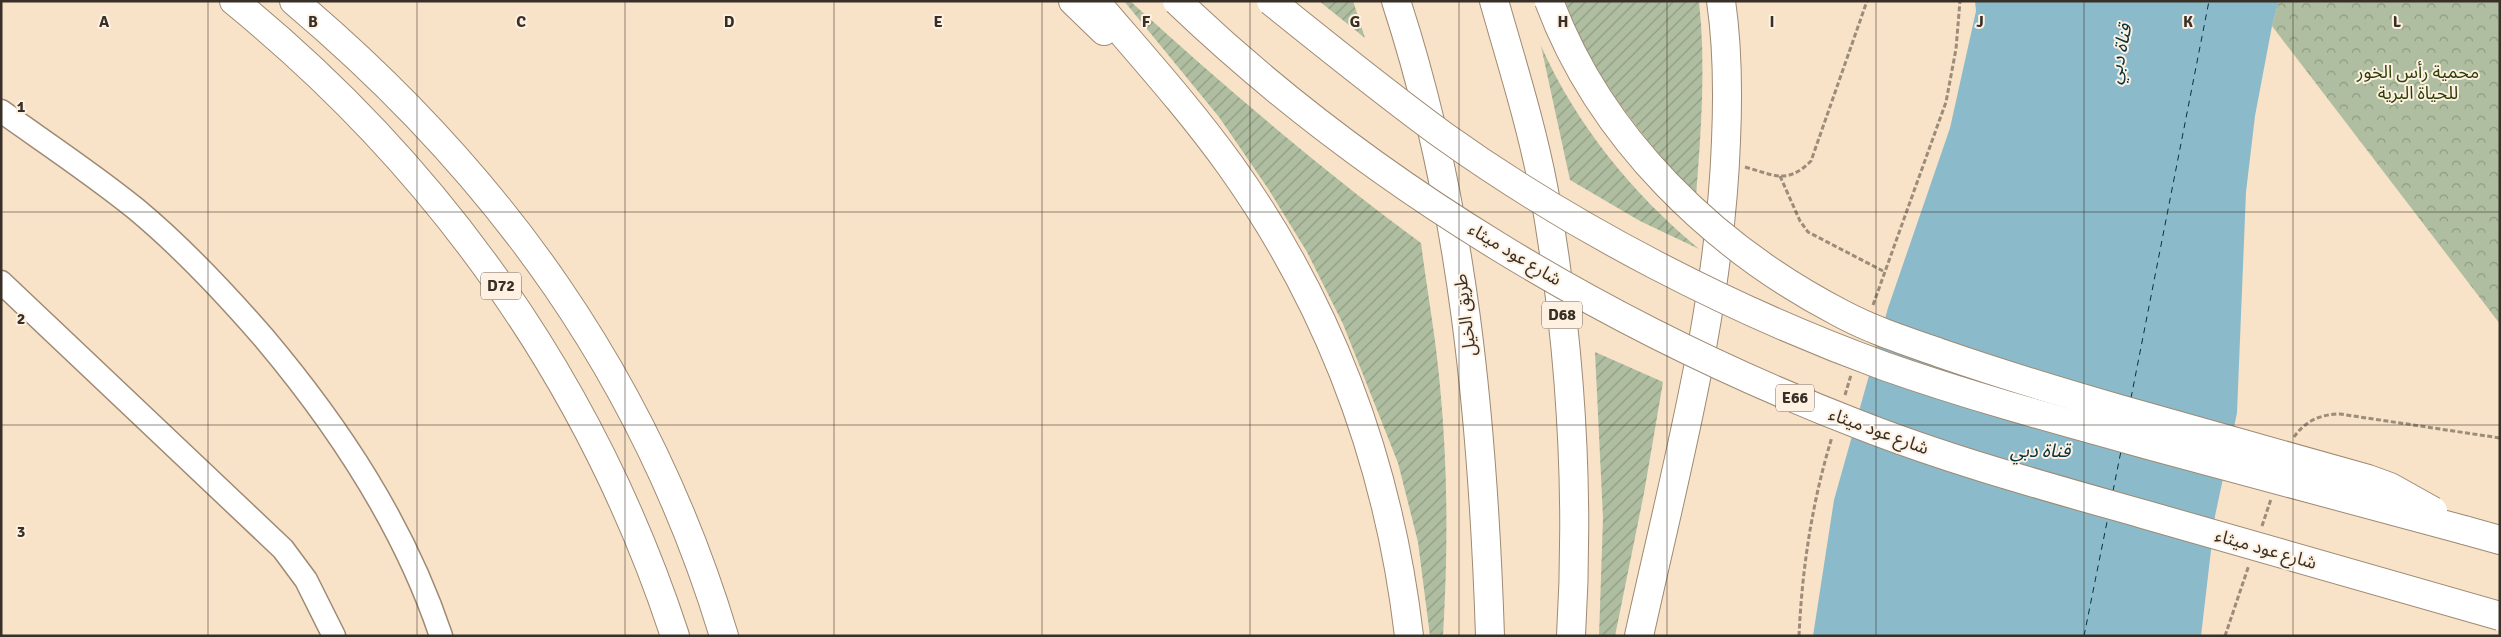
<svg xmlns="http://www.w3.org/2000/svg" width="2501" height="637" viewBox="0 0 2501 637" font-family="Signika,'Noto Sans Arabic',sans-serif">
<defs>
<pattern id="forest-crowns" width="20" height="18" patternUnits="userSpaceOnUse" patternTransform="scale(1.25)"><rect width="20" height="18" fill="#afbea0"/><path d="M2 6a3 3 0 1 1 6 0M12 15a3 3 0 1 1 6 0" fill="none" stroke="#8f9b82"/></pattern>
<pattern id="garden-furrows" width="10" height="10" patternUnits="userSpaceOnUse" patternTransform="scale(1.25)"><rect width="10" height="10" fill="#afbea0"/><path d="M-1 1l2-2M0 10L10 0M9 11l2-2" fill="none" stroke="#8f9b82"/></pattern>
</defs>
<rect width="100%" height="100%" fill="#f8e2c8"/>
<path fill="url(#forest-crowns)" d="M2279,1h221v323l-228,-298z"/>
<g fill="url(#garden-furrows)">
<path d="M1124,1h6c95,86 188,166 291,242 6,48 15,95 19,143 8,83 8,166 3,250h-13l-12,-94 -20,-79 -55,-139 -36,-72 -38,-62 -50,-73z"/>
<path d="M1319,1h34l12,37z"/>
<path d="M1565,1h134c7,65 2,130 -3,195 -53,-58 -104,-120 -131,-195z"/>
<path d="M1541,46c36,80 91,147 158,203l-59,-28 -70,-41z"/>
<path d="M1595,352l68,30 -19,111 -29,143h-16l4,-118z"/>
</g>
<path fill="#8bbbca" d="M1975,1h304l-7,25 -17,90 -9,76 -9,221 -22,103 -14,120h-388l21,-136 54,-192 62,-180 26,-117z"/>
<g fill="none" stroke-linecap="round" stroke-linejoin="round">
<g stroke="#05333f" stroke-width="1" stroke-dasharray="6 5" stroke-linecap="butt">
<path d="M2131,398l78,-397"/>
<path d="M2113,491l8,-40"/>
<path d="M2084,636l24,-119"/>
</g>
<g stroke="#9e8a73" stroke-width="25">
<g id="minor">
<path d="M1,111c45,32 92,63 135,98 47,39 88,83 128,129 75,89 140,187 177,298"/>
<path d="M1,282l282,267 23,31 28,56"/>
</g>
</g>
<g stroke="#9e8a73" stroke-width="30">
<g id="major">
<path d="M234,1c206,168 358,382 441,635"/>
<path d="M294,1c205,173 352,377 430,635"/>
</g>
</g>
<g stroke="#9e8a73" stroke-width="30">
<g id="highway">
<path d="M1073,1l31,30"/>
<path d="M1095,1c46,54 94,107 135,164 100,140 159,300 179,471"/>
<path d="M1396,1c67,204 87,421 94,635"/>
<path d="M1494,1c18,63 38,126 50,190 26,147 36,296 27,445"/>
<path d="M2464,530l36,10"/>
<path d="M1639,636c36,-164 81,-327 87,-495 2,-47 2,-93 -5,-140"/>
</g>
</g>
<g stroke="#9c8c7a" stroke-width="3" stroke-dasharray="5 2.5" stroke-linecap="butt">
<path d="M1745,167c29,8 42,18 66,-6l56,-160"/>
<path d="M1780,176l20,45 8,11 75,39"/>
<path d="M1873,305l73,-203 10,-53 4,-48"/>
<path d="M1845,395l6,-20"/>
<path d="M2294,437c11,-16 27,-23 46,-23l160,24"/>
<path d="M2262,526l9,-27"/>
<path d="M1799,636c3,-67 13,-134 33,-199"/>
<path d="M2225,636l24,-71"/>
</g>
<use href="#minor" stroke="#fff" stroke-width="22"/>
<use href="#major" stroke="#fff" stroke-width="28"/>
<use href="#highway" stroke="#fff" stroke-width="28"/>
<g stroke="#9e8a73" stroke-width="30" stroke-linecap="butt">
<g id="highway-bridge">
<path d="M1177,1c192,184 435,328 683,424 92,36 188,62 283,89 119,34 238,68 357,102"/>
<path d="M1271,1c57,46 114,92 173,135 130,93 289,175 440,230 91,32 185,57 279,83 100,27 201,54 301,81"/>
<path d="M1549,1c51,137 165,247 293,313 32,17 67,28 101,40 58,20 117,38 176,55 83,23 166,47 249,70l22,8 43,24"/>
</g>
</g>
<use href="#highway-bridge" stroke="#fff" stroke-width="28"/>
</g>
<path fill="none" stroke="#382f26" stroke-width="1" stroke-opacity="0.55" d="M208,1v635M417,1v635M625,1v635M834,1v635M1042,1v635M1250,1v635M1459,1v635M1667,1v635M1876,1v635M2084,1v635M2293,1v635M1,212h2499M1,425h2499"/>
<g text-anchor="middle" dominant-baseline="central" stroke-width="4" stroke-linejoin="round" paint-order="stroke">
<g fill="#fef1e1" stroke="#73695e" stroke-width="1">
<rect x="481" y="272.5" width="40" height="27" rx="4"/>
<rect x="1542" y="301.5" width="40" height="27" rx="4"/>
<rect x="1776" y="384.5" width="38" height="27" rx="4"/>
</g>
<g font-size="16" font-weight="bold" fill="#382f26">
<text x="501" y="286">D72</text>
<text x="1562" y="315">D68</text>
<text x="1795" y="398">E66</text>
</g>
<g font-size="18" fill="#2b4107" stroke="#fef1e1">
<text x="2418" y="72">محمية رأس الخور<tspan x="2418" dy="21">للحياة البرية</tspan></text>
</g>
<g font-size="18" fill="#382f26" stroke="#fef1e1">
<text transform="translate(1515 254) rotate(31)">شارع عود ميثاء</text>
<text transform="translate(1465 315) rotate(-97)">طريق الخيل</text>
<text transform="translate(1879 431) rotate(20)">شارع عود ميثاء</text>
<text transform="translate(2266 549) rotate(16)">شارع عود ميثاء</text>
</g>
<g font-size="19" font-style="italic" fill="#05333f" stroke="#fef1e1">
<text transform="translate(2120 54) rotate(-79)">قناة دبي</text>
<text x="2040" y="451">قناة دبي</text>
</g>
</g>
<g font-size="16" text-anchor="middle" font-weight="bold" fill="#382f26" stroke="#fef1e1" stroke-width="4" stroke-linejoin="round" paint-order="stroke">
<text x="104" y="27">A</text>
<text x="313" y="27">B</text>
<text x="521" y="27">C</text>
<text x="729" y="27">D</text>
<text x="938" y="27">E</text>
<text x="1146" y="27">F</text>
<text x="1355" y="27">G</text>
<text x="1563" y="27">H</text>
<text x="1772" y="27">I</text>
<text x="1980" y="27">J</text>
<text x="2188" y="27">K</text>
<text x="2397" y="27">L</text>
<text x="21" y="112">1</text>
<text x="21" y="324">2</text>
<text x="21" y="537">3</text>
</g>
<rect width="2501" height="637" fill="none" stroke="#382f26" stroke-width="5"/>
</svg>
